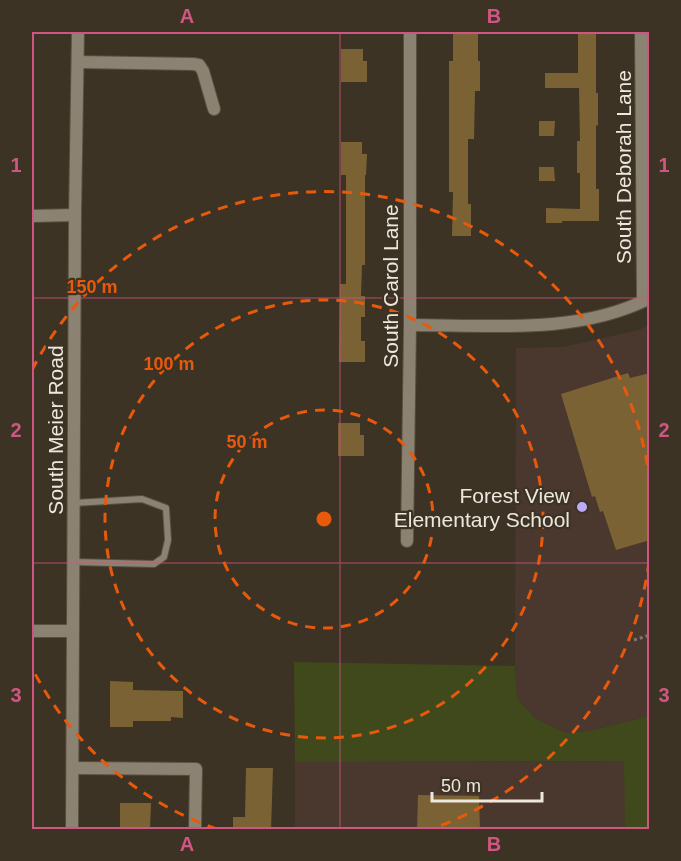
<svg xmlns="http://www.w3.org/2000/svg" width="681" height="861" viewBox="0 0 681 861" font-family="Helvetica,sans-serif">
<rect width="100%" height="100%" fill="#3c3324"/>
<g fill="#4a382e">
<path d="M649,325v391l-60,15 -23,2 -30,-14 -19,-21 -2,-32 1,-318 47,-1 76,-17z"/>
<path d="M625,761v68l-330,1v-68z"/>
</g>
<path fill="#40491c" d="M294,662l221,4 2,32 19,21 30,14 23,-2 60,-15v113h-24l-1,-68 -329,1z"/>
<g fill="#7a6235">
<path d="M453,32h25v29h2v30h-5l-1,48h-6v65h3v32h-19l1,-44h-4v-131h4z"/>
<path d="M578,32h18v61h2v33l-2,-1v64h3v32h-37v2h-16v-15l34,1v-36h-3v-32h3l-1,-53h-34v-15h33z"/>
<path d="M341,49h22v12h4v21h-26z"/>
<path d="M539,121h16l-1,15h-15z"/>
<path d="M341,142h21v12h5l-1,21h-1v90h-3l-1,31h4v21h-4v24h4v21h-26l1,-78h6v-109h-5z"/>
<path d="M539,167h15l1,14h-16z"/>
<path d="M628,373l2,5 20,-5v167l-34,10 -13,-39 -3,1 -5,-16 -3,1 -31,-103z"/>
<path d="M338,423h22v12h4v21h-26z"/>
<path d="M110,681l23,1v8l50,1v27l-12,-1v4h-38v6h-23z"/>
<path d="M246,768h27l-2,62h-38v-13h12z"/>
<path d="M418,795l61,1 1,34h-63z"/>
<path d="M120,803h31l-1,27h-30z"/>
</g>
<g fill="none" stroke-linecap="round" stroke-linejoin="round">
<g stroke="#585043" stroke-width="8">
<path id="lane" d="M74,562l80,2 10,-7 4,-17 -2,-32 -24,-9 -68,4"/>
</g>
<g stroke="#585043" stroke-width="14">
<g id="street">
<path d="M641,32l2,269"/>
<path d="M78,62l115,2 6,1 4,6 11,38"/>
<path d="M32,216l43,-1"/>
<path d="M410,325c78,0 166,10 238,-26"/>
<path d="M407,541l3,-216v-293"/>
<path d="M32,631h41"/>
<path d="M74,768l122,1 -1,61"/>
<path d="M72,830l3,-615 3,-183"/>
</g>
</g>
<path stroke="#80786c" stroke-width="3" stroke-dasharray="3 3" stroke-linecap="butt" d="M634,640l16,-5"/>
<use href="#lane" stroke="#8c8271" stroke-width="6"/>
<use href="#street" stroke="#8c8271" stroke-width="12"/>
</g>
<path fill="none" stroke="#cf5682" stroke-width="1.5" stroke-opacity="0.55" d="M340,32v798M32,298h618M32,563h618"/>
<g fill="none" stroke="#e8590c" stroke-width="3" stroke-dasharray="10 8">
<circle cx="324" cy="519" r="109"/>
<circle cx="324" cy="519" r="219"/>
<path d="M649 562A328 328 0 0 1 431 829M217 829A328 328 0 0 1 32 668M32 370A328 328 0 0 1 649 476"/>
</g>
<circle fill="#bcaaf6" stroke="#3c3324" stroke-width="2" cx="582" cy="507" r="6"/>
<g text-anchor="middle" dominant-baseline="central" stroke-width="4.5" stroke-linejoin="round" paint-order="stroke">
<g font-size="21" fill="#ede7de" stroke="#3c3324">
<text transform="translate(623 167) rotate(-90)">South Deborah Lane</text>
<text transform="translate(390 286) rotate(-90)">South Carol Lane</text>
<text transform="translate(55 430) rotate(-90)">South Meier Road</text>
</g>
<g font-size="21" fill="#ede7de" stroke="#3c3324" text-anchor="end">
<text x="570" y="495">Forest View<tspan x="570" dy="24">Elementary School</tspan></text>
</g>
</g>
<circle cx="324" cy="519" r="9" fill="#e8590c" stroke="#3c3324" stroke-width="3"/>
<g font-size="18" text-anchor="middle" font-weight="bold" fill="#e8590c" stroke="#3c3324" stroke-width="4.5" stroke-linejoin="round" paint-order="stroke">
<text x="92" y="293">150 m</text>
<text x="169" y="370">100 m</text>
<text x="247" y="448">50 m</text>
</g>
<rect width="681" height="861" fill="none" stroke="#3c3324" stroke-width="66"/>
<path d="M432 792v9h110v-9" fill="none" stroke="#ede7de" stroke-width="3"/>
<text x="441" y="792" font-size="18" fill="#ede7de" stroke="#3c3324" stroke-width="4.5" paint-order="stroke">50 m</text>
<rect x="33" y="33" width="615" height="795" fill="none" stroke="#cf5682" stroke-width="2"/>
<g font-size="20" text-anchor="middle" font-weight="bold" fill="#cf5682">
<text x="187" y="23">A</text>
<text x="494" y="23">B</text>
<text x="16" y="172">1</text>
<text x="664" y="172">1</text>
<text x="16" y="437">2</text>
<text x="664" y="437">2</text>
<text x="16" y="702">3</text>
<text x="664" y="702">3</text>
<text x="187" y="851">A</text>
<text x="494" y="851">B</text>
</g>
</svg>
